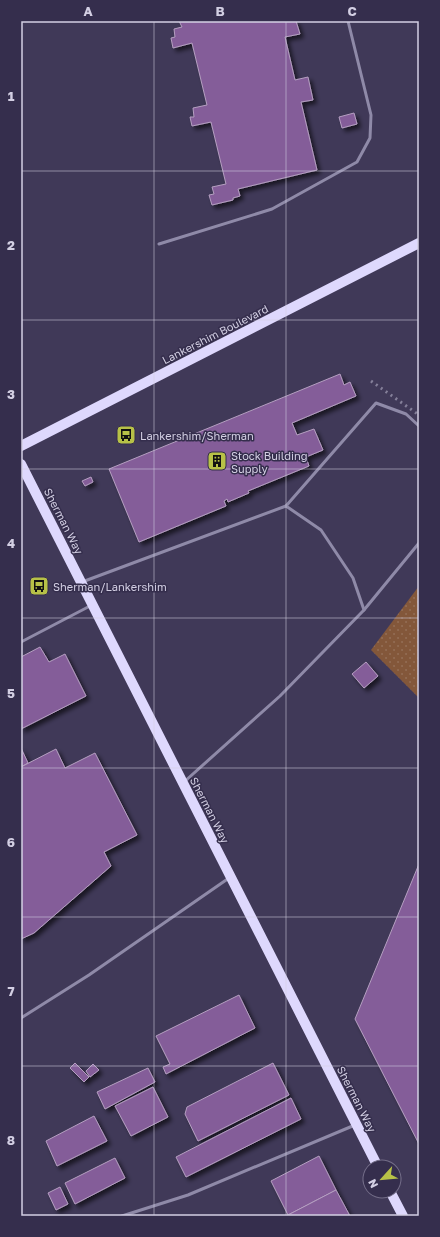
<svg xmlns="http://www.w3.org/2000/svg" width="440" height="1237" viewBox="0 0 440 1237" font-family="'Golos Text',sans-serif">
<defs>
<pattern id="grass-dots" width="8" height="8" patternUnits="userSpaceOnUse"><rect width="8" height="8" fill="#83573a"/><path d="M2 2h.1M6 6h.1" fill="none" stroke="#946e56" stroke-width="1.8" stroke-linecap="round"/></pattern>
<filter id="shadow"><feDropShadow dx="3.5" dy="3.5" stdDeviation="2" flood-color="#0009"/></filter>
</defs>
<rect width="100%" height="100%" fill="#403958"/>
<path fill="url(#grass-dots)" d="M419,586v112l-48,-48z"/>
<g fill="#845d99" stroke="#b59fc1" filter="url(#shadow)">
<path d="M179,21h117l4,13 -15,3 10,43 13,-3 5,23 -12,2 16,68 -79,19 2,7 -7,2v2l-21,5 -3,-10 5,-1 -2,-7 14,-3 -15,-62 -19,4 -2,-9h4l-1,-9 14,-3 -15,-62 -19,5 -2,-10 4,-1 -1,-8 8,-2z"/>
<path d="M354,113l3,11 -15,4 -3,-11z"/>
<path d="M340,374l4,11 6,-3 6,14 -64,27 5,12 17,-6 9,21 -17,7 3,9 -61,25 1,2 -21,9 -1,-3 -3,2 2,5 -87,36 -30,-73z"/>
<path d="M91,477l2,5 -8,4 -3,-5z"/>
<path d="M40,647l9,15 16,-8 21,42 -65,33v-72z"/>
<path d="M366,662l12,14 -14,12 -12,-14z"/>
<path d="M21,748l7,15 -7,4z"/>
<path d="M56,749l9,19 30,-15 42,82 -33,17 7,14 -77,67 -13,6v-172z"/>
<path d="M419,864v280l-64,-125z"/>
<path d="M239,995l16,33 -89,46 -3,-7 7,-3 -14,-28z"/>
<path d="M75,1063l14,14 -5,5 -14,-14z"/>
<path d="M273,1063l16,32 -91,46 -13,-27 2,-7z"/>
<path d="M93,1064l6,6 -9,7 -4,-6z"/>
<path d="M148,1068l7,14 -50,27 -8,-17z"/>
<path d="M153,1087l15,30 -37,19 -16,-30z"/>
<path d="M291,1098l10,21 -115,58 -10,-20z"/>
<path d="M94,1116l13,25 -50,25 -11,-25z"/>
<path d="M319,1156l17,34 -48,25 -17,-34z"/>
<path d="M115,1158l10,20 -50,26 -10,-21z"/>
<path d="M60,1187l8,17 -12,6 -8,-17z"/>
<path d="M336,1190l14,26h-64l2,-1z"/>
</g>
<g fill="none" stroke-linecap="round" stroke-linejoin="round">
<g stroke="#8f8aa8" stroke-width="3">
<path d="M159,244l113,-35 85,-47 13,-24 1,-23 -23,-94"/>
<path d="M286,506l90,-103 30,11 13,12"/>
<path d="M82,582l204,-76 35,24 32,48 11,32 -84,86 -96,86"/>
<path d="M364,610l55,-67"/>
<path d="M21,642l69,-36"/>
<path d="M21,1018l68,-43 140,-97"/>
<path d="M122,1216l66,-21 167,-70"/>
</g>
<g stroke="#ded8fd" stroke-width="10">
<path d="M21,446l398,-203"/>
<path d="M21,464l357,703"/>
<path d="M390,1191l13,25"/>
</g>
<g stroke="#847f99" stroke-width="3" stroke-dasharray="2 4" stroke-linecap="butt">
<path d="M419,21v1"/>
<path d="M371,381l48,34"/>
</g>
</g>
<path fill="none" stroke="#d3cfe3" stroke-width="1" stroke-opacity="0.55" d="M154,21v1195M286,21v1195M21,171h398M21,320h398M21,469h398M21,618h398M21,768h398M21,917h398M21,1066h398"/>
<defs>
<g id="bus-square" transform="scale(1)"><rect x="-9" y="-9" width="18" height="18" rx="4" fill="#b7c147" stroke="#352e4d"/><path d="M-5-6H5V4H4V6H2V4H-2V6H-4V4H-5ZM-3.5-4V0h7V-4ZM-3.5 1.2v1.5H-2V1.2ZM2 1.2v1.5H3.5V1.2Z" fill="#111"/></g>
<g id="building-square" transform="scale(1)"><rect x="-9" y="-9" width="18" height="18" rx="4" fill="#b7c147" stroke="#352e4d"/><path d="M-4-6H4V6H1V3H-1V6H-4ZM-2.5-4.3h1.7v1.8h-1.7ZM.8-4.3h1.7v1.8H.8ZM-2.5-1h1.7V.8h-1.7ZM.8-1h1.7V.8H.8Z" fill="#111"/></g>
</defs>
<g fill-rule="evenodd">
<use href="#bus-square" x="126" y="435"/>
<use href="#building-square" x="217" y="461"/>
<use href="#bus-square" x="39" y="586"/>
</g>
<g text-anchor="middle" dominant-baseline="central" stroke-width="3" stroke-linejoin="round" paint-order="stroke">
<g font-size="11" fill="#d3cfe3" stroke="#352e4d">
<text transform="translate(215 334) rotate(-27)">Lankershim Boulevard</text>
<text transform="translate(64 521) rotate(63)">Sherman Way</text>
<text transform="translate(210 810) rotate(63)">Sherman Way</text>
<text transform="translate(357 1099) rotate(63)">Sherman Way</text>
</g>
<g font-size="11" fill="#d3cfe3" stroke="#352e4d" text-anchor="start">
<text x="140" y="435">Lankershim/Sherman</text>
<text x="231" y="455">Stock Building<tspan x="231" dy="13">Supply</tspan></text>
<text x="53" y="586">Sherman/Lankershim</text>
</g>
</g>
<rect width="440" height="1237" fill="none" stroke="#352e4d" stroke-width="44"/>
<g transform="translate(382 1179) rotate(243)"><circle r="19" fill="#352e4d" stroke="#746e89"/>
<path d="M0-3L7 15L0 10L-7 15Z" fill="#b7c147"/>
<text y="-6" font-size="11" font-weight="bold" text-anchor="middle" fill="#d3cfe3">N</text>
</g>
<rect x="22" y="22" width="396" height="1193" fill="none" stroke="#d3cfe3" stroke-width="1.5"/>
<g font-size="13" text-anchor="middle" font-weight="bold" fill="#d3cfe3">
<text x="88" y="16">A</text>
<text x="220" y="16">B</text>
<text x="352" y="16">C</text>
<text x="11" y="101">1</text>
<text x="11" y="250">2</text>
<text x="11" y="399">3</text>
<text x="11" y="548">4</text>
<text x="11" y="698">5</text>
<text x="11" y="847">6</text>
<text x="11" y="996">7</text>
<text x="11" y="1145">8</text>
</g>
</svg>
